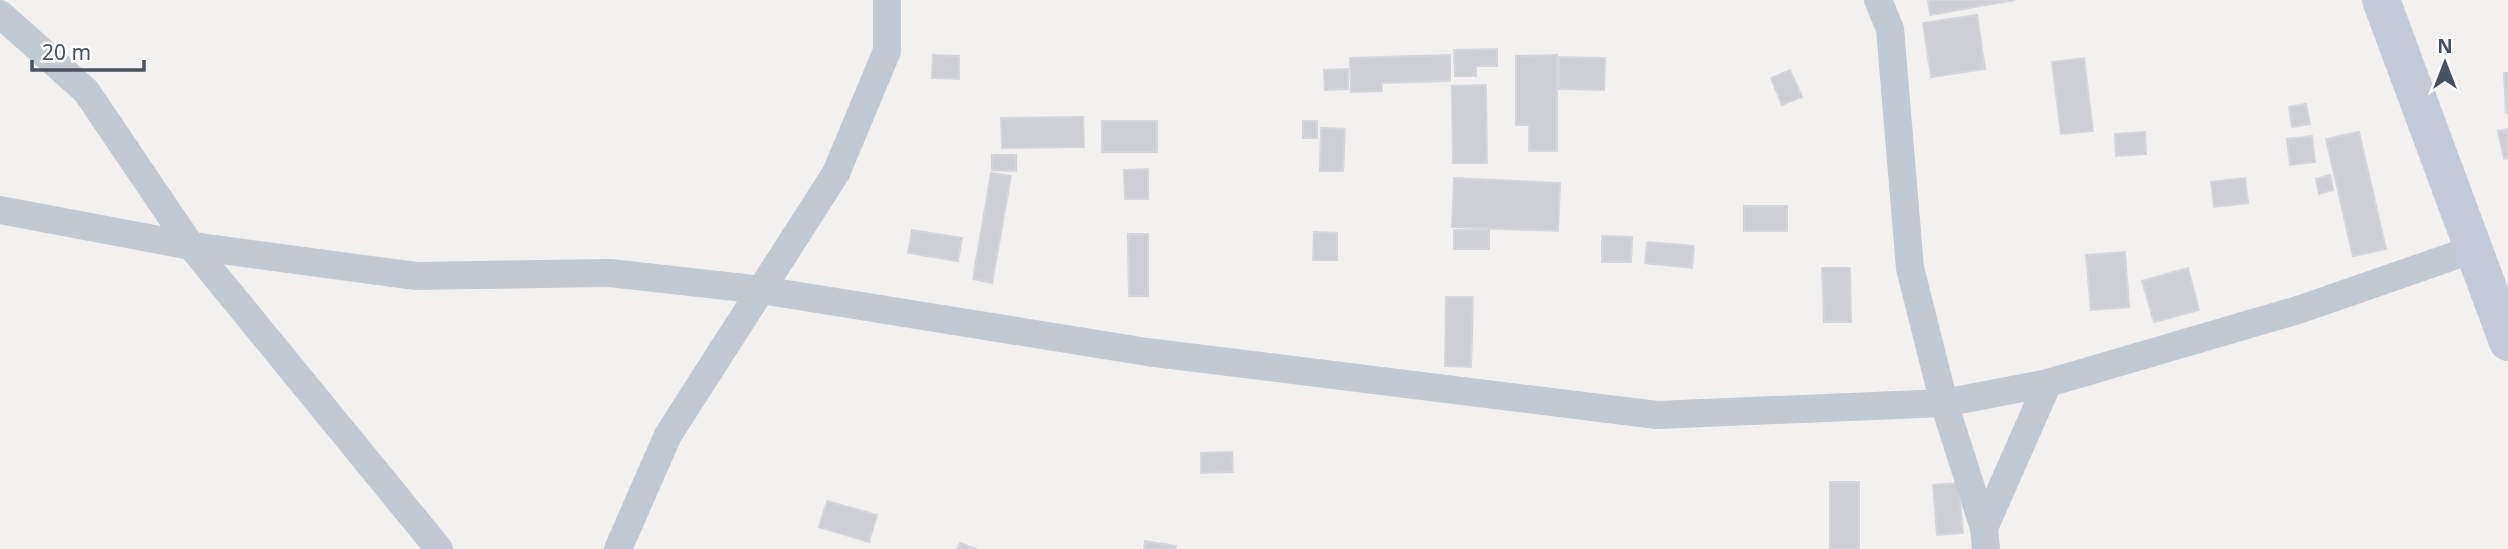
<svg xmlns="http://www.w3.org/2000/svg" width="2508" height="549" viewBox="0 0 2508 549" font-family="'Noto Sans',sans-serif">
<rect width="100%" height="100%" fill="#f3f0f0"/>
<g fill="#cdcfd5" stroke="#d4d6dc" stroke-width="2">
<path d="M1928,0h87l-85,15z"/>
<path d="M1977,15l8,54 -54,8 -8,-54z"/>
<path d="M1497,49v17h-21v10h-21l-1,-26z"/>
<path d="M933,55l26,1v23l-27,-1z"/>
<path d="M1450,55v26l-68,2v8l-31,1 -1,-34z"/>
<path d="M1557,55v96h-28v-26h-13v-69z"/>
<path d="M1559,57l46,1 -1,32 -45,-1z"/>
<path d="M2084,58l9,73 -32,3 -9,-72z"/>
<path d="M1348,69v20l-23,1 -1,-20z"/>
<path d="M1790,70l12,27 -20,8 -11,-27z"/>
<path d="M2504,73h4v40h-2z"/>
<path d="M1486,85l1,78h-34l-1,-77z"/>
<path d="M2306,104l4,20 -18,3 -3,-20z"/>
<path d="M1083,117l1,30 -82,1 -1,-30z"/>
<rect x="1102" y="121" width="55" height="31"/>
<rect x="1303" y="121" width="14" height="17"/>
<path d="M1321,128l24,1 -2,42h-23z"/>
<path d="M2508,129v29l-4,1 -6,-28z"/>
<path d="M2145,132l1,22 -30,2 -1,-22z"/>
<path d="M2359,132l27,117 -33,7 -27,-117z"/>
<path d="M2312,136l3,26 -25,3 -3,-26z"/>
<path d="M992,155h24v16l-24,-1z"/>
<path d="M1148,169v30h-23l-1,-29z"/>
<path d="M991,173l20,3 -19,107 -19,-4z"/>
<path d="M2330,175l3,15 -14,4 -3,-15z"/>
<path d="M1454,178l106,5 -2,48 -106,-4z"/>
<path d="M2245,178l3,25 -34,4 -3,-25z"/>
<rect x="1744" y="206" width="43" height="25"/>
<path d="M912,230l50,8 -4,23 -50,-8z"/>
<rect x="1454" y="230" width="35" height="19"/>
<path d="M1314,232l23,1v27h-24z"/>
<path d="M1128,234h20v62h-19z"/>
<path d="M1602,236l30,1 -1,25h-29z"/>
<path d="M1647,242l47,4 -2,22 -47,-5z"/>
<path d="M2125,252l4,55 -38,3 -5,-55z"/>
<path d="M1822,268h28l1,54h-27z"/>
<path d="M2188,268l11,42 -45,12 -12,-41z"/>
<path d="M1446,297h27l-2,70 -26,-1z"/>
<path d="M1232,452l1,20 -32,1v-20z"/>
<rect x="1830" y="482" width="29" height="67"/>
<path d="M1958,483l5,50 -26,2 -4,-50z"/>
<path d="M827,501l50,14 -8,27 -50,-15z"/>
<path d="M1145,541l31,5 -1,3h-31z"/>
<path d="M960,543l16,6h-18z"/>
</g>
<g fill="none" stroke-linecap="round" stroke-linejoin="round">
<g stroke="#c1c9d2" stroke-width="28">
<path d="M1878,0l12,29 20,239 34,135 40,125 2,21"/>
<path d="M0,14l86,77 105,155 248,303"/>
<path d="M0,210l191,36 225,30 194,-3 152,17 385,62 510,63 287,-12 104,-20 250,-73 176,-61"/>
<path d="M1984,528l64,-145"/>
<path d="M618,549l50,-114 168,-262 51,-122v-51"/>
</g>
<path stroke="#c3cbd9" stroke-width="38" d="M2381,0l127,342"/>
</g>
<g transform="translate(2445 63)" stroke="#ffffff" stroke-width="5" paint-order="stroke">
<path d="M0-5L12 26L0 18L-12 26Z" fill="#48515e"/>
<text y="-10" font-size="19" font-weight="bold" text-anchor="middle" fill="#48515e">N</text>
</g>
<path d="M32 60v10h112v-10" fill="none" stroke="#48515e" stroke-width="3.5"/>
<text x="42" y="60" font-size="21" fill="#48515e" stroke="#ffffff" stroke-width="5" paint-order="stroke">20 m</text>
</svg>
